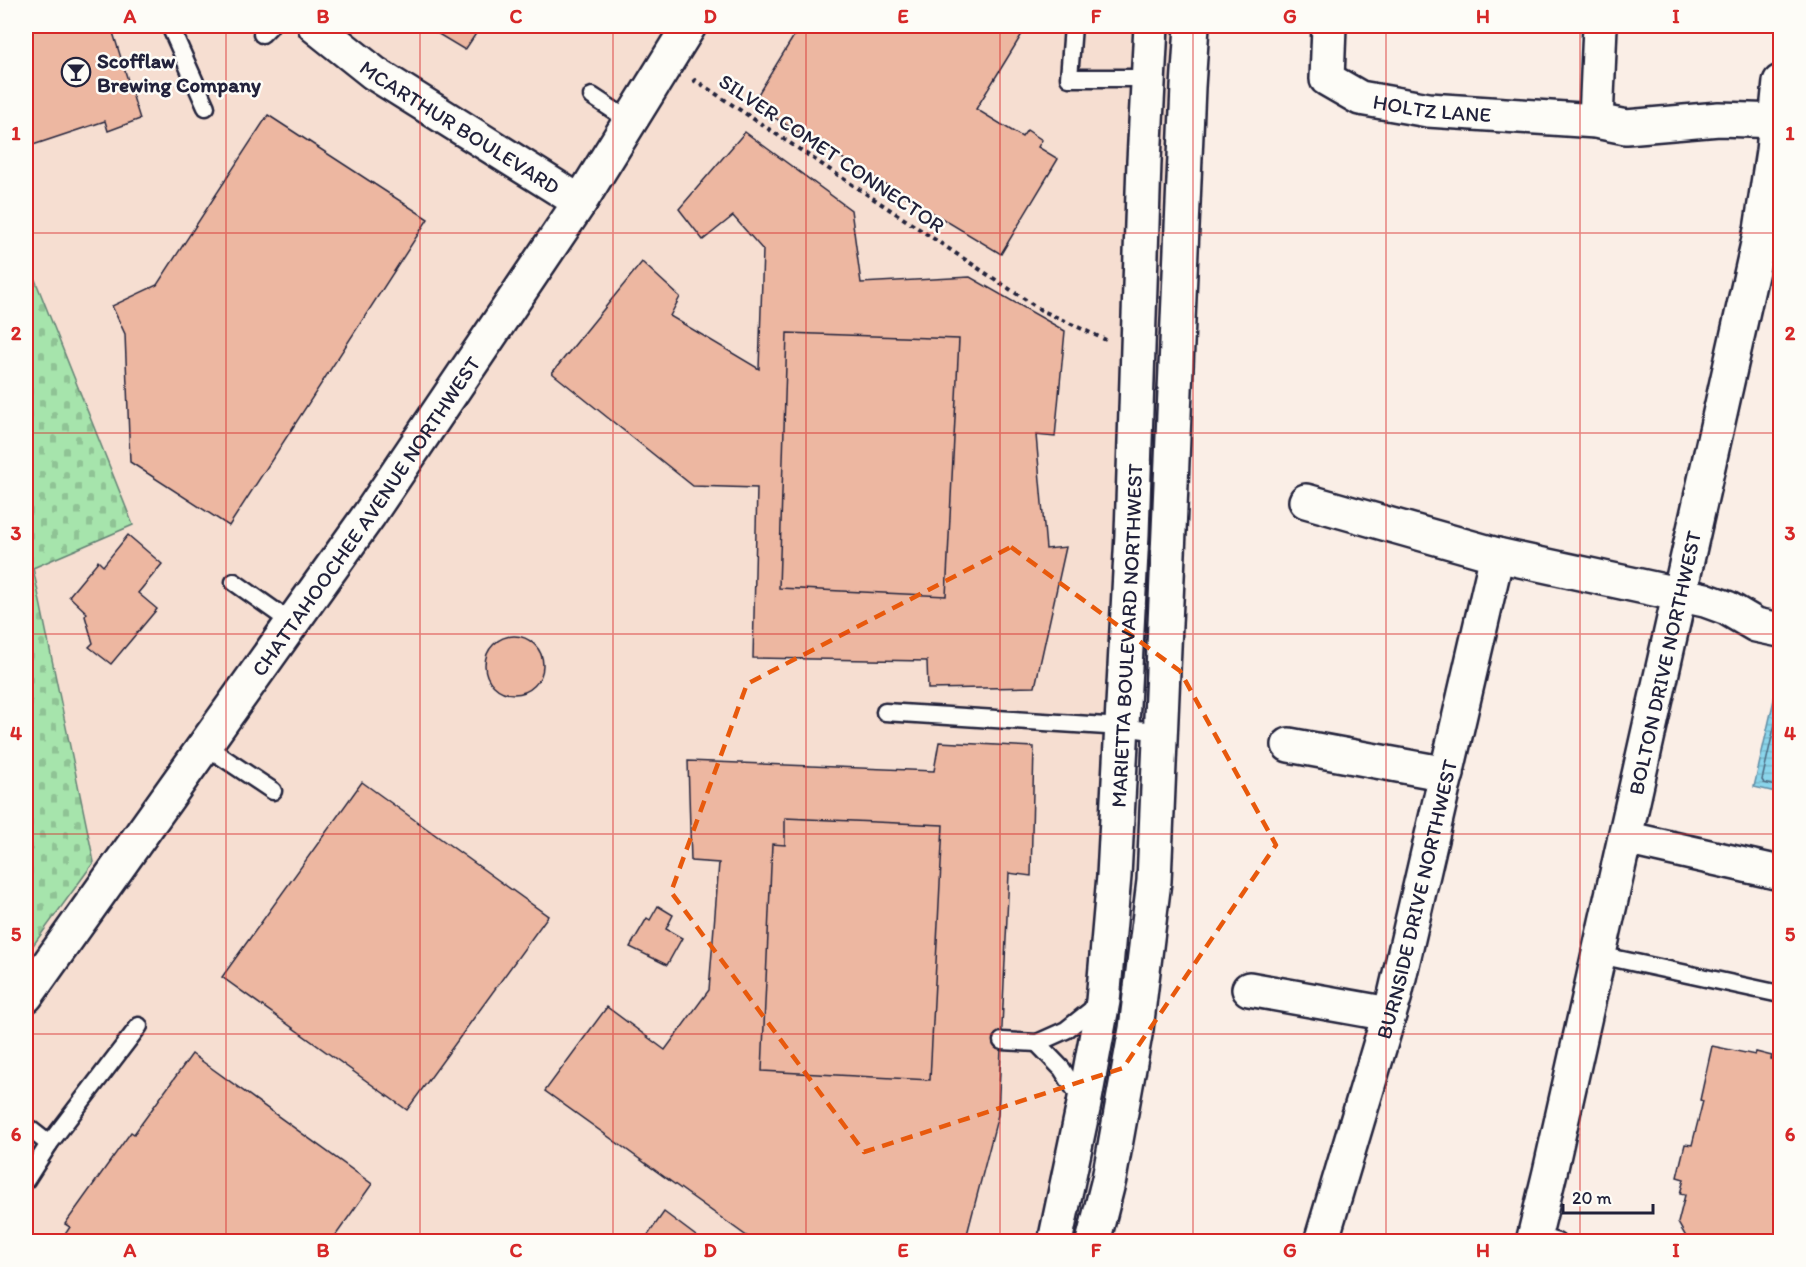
<svg xmlns="http://www.w3.org/2000/svg" width="1806" height="1267" viewBox="0 0 1806 1267" font-family="Itim,sans-serif">
<defs>
<pattern id="cemetery-stones" width="16" height="16" patternUnits="userSpaceOnUse" patternTransform="scale(1.5)"><rect width="16" height="16" fill="#a6e4ac"/><path d="M2 7V4a2 2 0 0 1 4 0v3zM10 15v-3a2 2 0 0 1 4 0v3z" fill="#8fc395"/></pattern>
<pattern id="water-rules" width="6" height="5" patternUnits="userSpaceOnUse" patternTransform="scale(1.5)"><rect width="6" height="5" fill="#8ad5eb"/><path d="M0 2.5h6" fill="none" stroke="#77b7ca"/></pattern>
</defs>
<rect width="100%" height="100%" fill="#faeee6"/>
<filter id="ink" filterUnits="userSpaceOnUse"><feTurbulence type="fractalNoise" baseFrequency=".0167" numOctaves="2"/><feDisplacementMap in="SourceGraphic" scale="12" xChannelSelector="R" yChannelSelector="G"/><feConvolveMatrix kernelMatrix="1 2 1 2 8 2 1 2 1" color-interpolation-filters="sRGB"/></filter>
<g filter="url(#ink)">
<path fill="#f6ded1" d="M26,26h1174l-43,478 -41,432 -65,255 -17,50h-1008v-286l68,-93 -61,-294 100,-43 -107,-268z"/>
<path fill="url(#cemetery-stones)" stroke="#648374" stroke-width="1.5" d="M26,257l107,268 -100,43 61,294 -68,93z"/>
<path fill="url(#water-rules)" stroke="#608da5" stroke-width="1.5" d="M1775,695l5,2v96l-26,-6z"/>
<g fill="none" stroke-linecap="round" stroke-linejoin="round">
<path stroke="#4c6a81" stroke-width="1.5" d="M1780,702l-18,78 2,3 16,4"/>
</g>
<g fill="#edb7a1" stroke="#22223b" stroke-width="1.5">
<path d="M26,26h85l29,93 -32,12 -3,-10 -78,26 -1,-6z"/>
<path d="M425,26h56l-16,24z"/>
<path d="M800,26h227l-51,83 46,28 5,-7 15,10 -4,7 20,12 -57,95 -249,-150z"/>
<path d="M268,115l160,104 -199,307 -99,-64 -5,-128 -13,-28 45,-21z"/>
<path d="M745,132l106,78 10,73 109,-6 95,54 -10,106 -19,-2 10,114 20,-2 -31,140 -107,2 -1,-28 -174,-3 4,-170 -64,-2 -141,-113 90,-111 38,35 -10,19 89,53 4,-119 -30,-34 -30,24 -24,-31z"/>
<path d="M787,333l172,6 -13,257 -167,-8z"/>
<path d="M128,535l34,29 -24,29 19,16 -46,55 -22,-17 4,-4 -8,-27 2,-3 -18,-17 29,-35 5,5z"/>
<circle cx="514" cy="665" r="29"/>
<path d="M939,742l95,5 -3,129 -22,-3 -11,242 -33,127h-210l-210,-151 62,-84 58,43 44,-60 10,-127 -28,-2 -3,-100 246,10z"/>
<path d="M362,782l186,134 -141,194 -185,-133z"/>
<path d="M785,818l158,7 -13,255 -168,-9 10,-227 13,1z"/>
<path d="M658,906l15,9 -7,14 16,9 -15,27 -37,-18 17,-29 3,2z"/>
<path d="M1712,1046l43,9 1,-3 16,4 -1,3 9,2v122l-4,-1 -2,16 6,11v33h-91l-11,-19 7,-28 -5,-1 4,-15 -7,-2 8,-33 7,1 11,-44 -3,-1z"/>
<path d="M192,1054l180,130 -41,58h-271l10,-15 -5,-3 66,-92 3,2z"/>
<path d="M664,1212l40,30h-61z"/>
</g>
<g fill="none" stroke-linecap="round" stroke-linejoin="round">
<g stroke="#22223b" stroke-width="21">
<g id="service">
<path d="M170,26l36,81"/>
<path d="M1073,26l-4,52h80"/>
<path d="M262,34l8,-8"/>
<path d="M592,96l38,25"/>
<path d="M234,582l58,41"/>
<path d="M885,712l237,15 38,5"/>
<path d="M204,745l69,46"/>
<path d="M1599,955l181,39"/>
<path d="M1002,1041l35,2 29,-13 34,-27"/>
<path d="M1037,1043l25,26 20,32"/>
<path d="M26,1126l23,18 90,-118"/>
<path d="M26,1180l23,-36"/>
<path d="M1534,1235l23,7"/>
</g>
</g>
<g stroke="#22223b" stroke-width="38">
<g id="minor">
<path id="s1" d="M315,26l59,47 206,129"/>
<path id="s2" d="M1329,26l-2,53 33,19 68,12 168,11 30,6 93,-8 61,2"/>
<path d="M1596,121l4,-95"/>
<path d="M1306,501l191,54 208,45 22,8 29,17 24,5"/>
<path d="M1289,745l158,29"/>
<path d="M1625,838l155,35"/>
<path d="M1249,989l140,25"/>
<path id="s3" d="M26,996l343,-481 211,-313 109,-176"/>
<path id="s4" d="M1321,1242l74,-247 102,-440"/>
<path id="s5" d="M1533,1242l17,-70 211,-942 12,-79 7,-69"/>
</g>
</g>
<g stroke="#22223b" stroke-width="38">
<g id="secondary">
<path id="s6" d="M1055,1242l29,-138 19,-103 11,-125 18,-342 12,-373 7,-135"/>
<path d="M1093,1242l16,-63 27,-150 18,-148 34,-794 4,-61"/>
</g>
</g>
<path stroke="#22223b" stroke-width="4" stroke-dasharray="4.5 4.5" stroke-linecap="butt" d="M693,82l2,-2 346,230 65,30"/>
<use href="#service" stroke="#fdfcf7" stroke-width="16"/>
<use href="#minor" stroke="#fdfcf7" stroke-width="33"/>
<use href="#secondary" stroke="#fdfcf7" stroke-width="33"/>
</g>
</g>
<path fill="none" stroke="#e8590c" stroke-width="4.5" stroke-dasharray="12 8" stroke-linejoin="round" d="M1011,547l169,124 96,174 -153,223 -259,84 -193,-260 76,-208z"/>
<path fill="none" stroke="#d62828" stroke-width="1.5" stroke-opacity="0.55" d="M226,26v1216M420,26v1216M613,26v1216M806,26v1216M1000,26v1216M1193,26v1216M1386,26v1216M1580,26v1216M26,233h1754M26,433h1754M26,634h1754M26,834h1754M26,1034h1754"/>
<defs>
<g id="bar-ring" transform="scale(1.5)"><circle r="9.5" fill="#fdfcf7" stroke="#22223b" stroke-width="1.5"/><path d="M-6-5H6L.8 .8V4.5H3.5V6h-7V4.5H-.8V.8Z" fill="#22223b"/></g>
</defs>
<g fill-rule="evenodd">
<use href="#bar-ring" x="76" y="72"/>
</g>
<g text-anchor="middle" dominant-baseline="central" stroke-width="5" stroke-linejoin="round" paint-order="stroke">
<g font-size="21" font-weight="bold" fill="#22223b" stroke="#fdfcf7" text-anchor="start">
<text x="97" y="60">Scofflaw<tspan x="97" dy="24">Brewing Company</tspan></text>
</g>
<g font-size="21" fill="#22223b" stroke="#fdfcf7">
<text stroke="none"><textPath href="#s2" startOffset="164">HOLTZ LANE</textPath></text>
<text stroke="none"><textPath href="#s1" startOffset="177">MCARTHUR BOULEVARD</textPath></text>
<text transform="translate(832 153) rotate(34)">SILVER COMET CONNECTOR</text>
<text stroke="none"><textPath href="#s3" startOffset="588">CHATTAHOOCHEE AVENUE NORTHWEST</textPath></text>
<text stroke="none"><textPath href="#s6" startOffset="612">MARIETTA BOULEVARD NORTHWEST</textPath></text>
<text stroke="none"><textPath href="#s5" startOffset="594">BOLTON DRIVE NORTHWEST</textPath></text>
<text stroke="none"><textPath href="#s4" startOffset="356">BURNSIDE DRIVE NORTHWEST</textPath></text>
</g>
</g>
<rect width="1806" height="1267" fill="none" stroke="#fdfcf7" stroke-width="66"/>
<path d="M1563 1204v9h90v-9" fill="none" stroke="#22223b" stroke-width="3"/>
<text x="1572" y="1204" font-size="18" fill="#22223b" stroke="#fdfcf7" stroke-width="4.5" paint-order="stroke">20 m</text>
<rect x="33" y="33" width="1740" height="1201" fill="none" stroke="#d62828" stroke-width="2"/>
<g font-size="20" text-anchor="middle" font-weight="bold" fill="#d62828">
<text x="130" y="23">A</text>
<text x="323" y="23">B</text>
<text x="516" y="23">C</text>
<text x="710" y="23">D</text>
<text x="903" y="23">E</text>
<text x="1096" y="23">F</text>
<text x="1290" y="23">G</text>
<text x="1483" y="23">H</text>
<text x="1676" y="23">I</text>
<text x="16" y="140">1</text>
<text x="1790" y="140">1</text>
<text x="16" y="340">2</text>
<text x="1790" y="340">2</text>
<text x="16" y="540">3</text>
<text x="1790" y="540">3</text>
<text x="16" y="740">4</text>
<text x="1790" y="740">4</text>
<text x="16" y="941">5</text>
<text x="1790" y="941">5</text>
<text x="16" y="1141">6</text>
<text x="1790" y="1141">6</text>
<text x="130" y="1257">A</text>
<text x="323" y="1257">B</text>
<text x="516" y="1257">C</text>
<text x="710" y="1257">D</text>
<text x="903" y="1257">E</text>
<text x="1096" y="1257">F</text>
<text x="1290" y="1257">G</text>
<text x="1483" y="1257">H</text>
<text x="1676" y="1257">I</text>
</g>
</svg>
